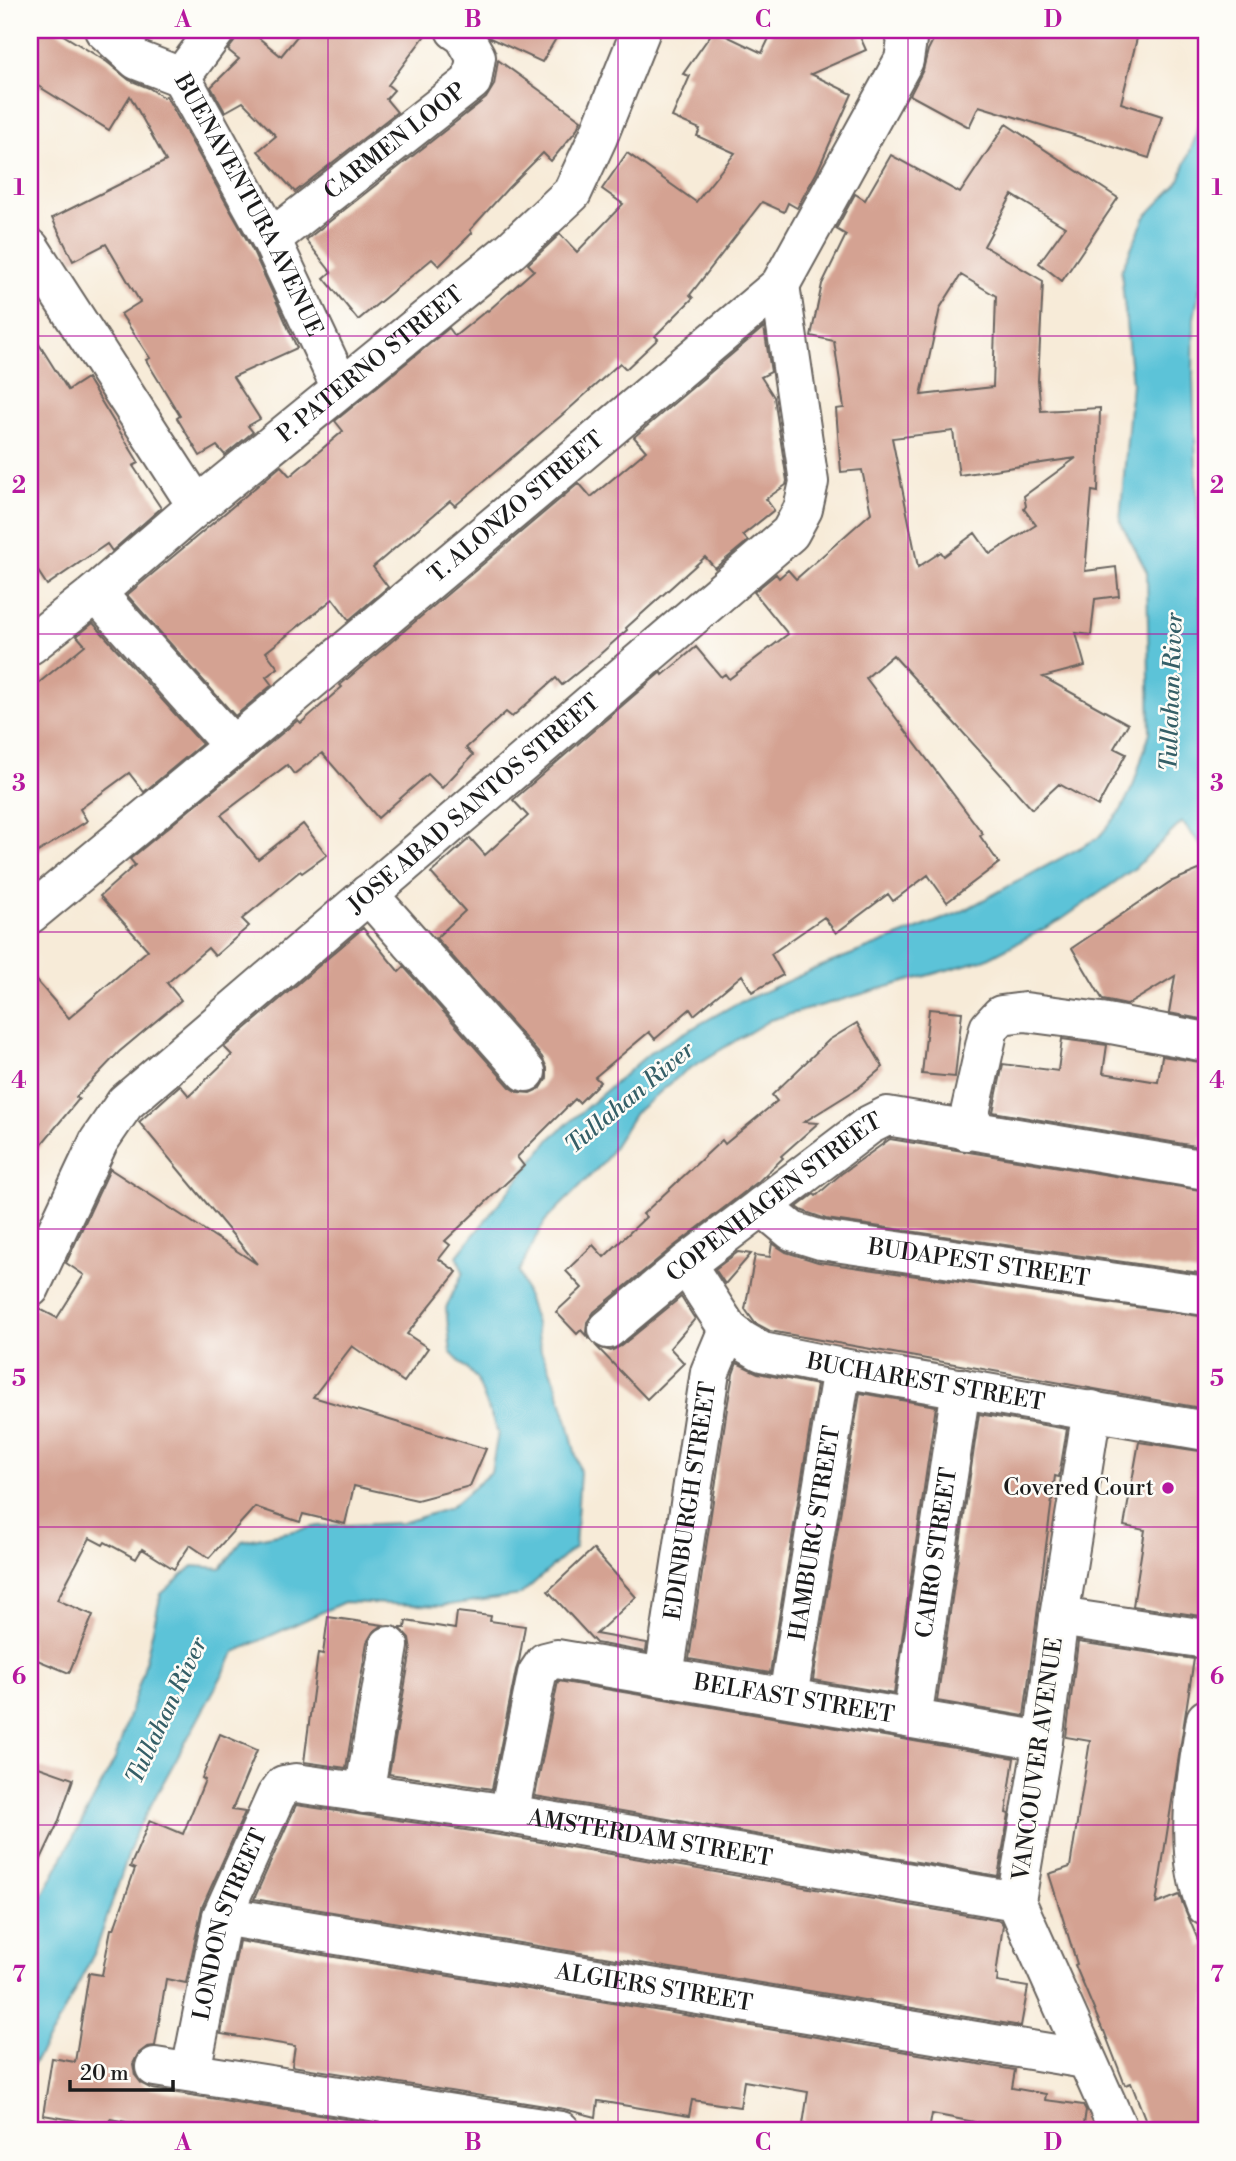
<svg xmlns="http://www.w3.org/2000/svg" width="1236" height="2161" viewBox="0 0 1236 2161" font-family="'Libre Bodoni',serif">
<rect width="100%" height="100%" fill="#fdfcf7"/>
<filter id="ink" filterUnits="userSpaceOnUse"><feTurbulence type="fractalNoise" baseFrequency=".0143" numOctaves="2"/><feDisplacementMap in="SourceGraphic" scale="14" xChannelSelector="R" yChannelSelector="G"/><feConvolveMatrix kernelMatrix="1 2 1 2 8 2 1 2 1" color-interpolation-filters="sRGB"/></filter>
<filter id="wash" filterUnits="userSpaceOnUse"><feTurbulence type="fractalNoise" baseFrequency=".00686" numOctaves="4" result="noise"/><feDisplacementMap in="SourceGraphic" scale="28" xChannelSelector="R" yChannelSelector="G"/><feGaussianBlur stdDeviation="1.57" result="paint"/><feColorMatrix in="noise" values="0 0 0 0 0 0 0 0 0 0 0 0 0 0 0 0 0 1.4 0 .05"/><feComposite in="paint" operator="in"/></filter>
<g filter="url(#wash)">
<rect width="100%" height="100%" fill="#f7ebd8"/>
<path fill="#5bc3d8" stroke="#3c707a" stroke-width="2" d="M1206,91v165l-12,62 -1,59 13,393v81l-24,-29 -47,46 -74,52 -75,39 -216,61 -86,52 -49,41 -31,49 -59,59 -26,50 17,53 5,27 13,27 13,41 13,53 -5,75 -55,48 -79,11 -97,-4 -109,50 -99,180 -40,118 -43,82 -23,37v-150l85,-160 28,-87 18,-78 32,-28 28,2 21,-27 77,-15 83,-3 48,-15 41,-36 7,-39 -22,-55 -25,-25 -5,-45 17,-36 -6,-16 94,-118 101,-87 82,-46 85,-38 142,-55 137,-74 22,-26 13,-26 17,-54 -3,-160 -27,-51 12,-138 -11,-112 24,-54 33,-34 17,-45z"/>
<g id="blocks">
<g fill="#d4a292" fill-rule="evenodd">
<path d="M30,30h25l52,32 22,18 20,8 14,9 3,-1 86,153 27,58 18,41 -64,29 27,42 -12,7 5,6 -28,23 -8,-9 -17,10 -23,-38 3,-2 -34,-56 4,-2 -29,-44 19,-12 -34,-58 -33,17 -21,-43 114,-57 -36,-65 -21,34 -79,-49z"/>
<path d="M237,30h12l32,26 21,-26h127l-41,55 6,5 -8,9 11,13 -102,80 -37,-41 18,-15 -33,-34 -18,10 -14,-25 28,-28 -11,-9 6,-8z"/>
<path d="M486,30h75l-19,32 -52,-24z"/>
<path d="M714,30l48,23 11,-23h84l9,20 -55,24 41,20 -35,78 -20,36 -9,-5 -4,9 -22,-10 -72,93 3,3 -38,38 3,3 -32,30 -6,-6 -52,47 -113,96 -5,-5 -77,66 15,20 -39,33 -16,-21 -67,53 12,16 -12,9 6,8 -37,31 -108,-121 154,-129 9,10 53,-45 -8,-10 114,-93 6,8 32,-26 1,1 46,-41 -6,-6 32,-30 17,18 46,-48 -21,-15 25,-36 69,49 39,-49 -38,-17 3,-7 -28,-12 18,-41 -7,-2z"/>
<path d="M938,30h201l-18,73 41,13 -13,42 -170,-52 -10,21 -59,-32 13,-25 5,-20z"/>
<path d="M498,60l83,60 -5,11 -25,30 -8,-8 -35,35 -38,42 2,3 -33,33 -7,-7 -74,61 -34,-42 7,-6 -25,-32 180,-142 8,-13z"/>
<path d="M1006,124l112,74 -56,83 -23,-18 26,-36 -53,-32 -28,51 59,35 -5,100 3,30 59,-3 -2,84 -6,-1 -7,80 31,-4 3,29 -24,3 -4,36 -15,-2 9,33 -42,11 85,47 -14,24 12,6 -28,52 -39,-22 -27,25 -139,-154 -27,23 117,156 -3,2 19,27 -52,39 -19,-27 -35,26 -5,-7 -52,39 -12,-16 -53,37 12,21 -31,17 -10,-17 -48,40 -4,-6 -35,30 -6,-7 -54,45 5,5 -21,21 -4,-4 -58,58 7,9 -79,75 5,4 -11,14 18,13 -50,62 21,14 -24,34 -52,-36 -39,51 173,52 -16,37 -53,14 -63,-14 -9,38 -42,-10 -3,8 -45,-15 -46,51 -19,-13 -16,24 -32,-20 -6,10 -31,-17 -2,3 -13,-7 -33,62 36,15 -24,58 -39,-16v-347l8,-2 19,10 27,-43 -18,-12 44,-94 147,95 -118,-142 41,-37 9,11 43,-41 -8,-8 139,-119 36,44 5,-5 106,120 8,5 12,1 11,-5 6,-10v-10l-5,-11 -106,-119 29,-27 -34,-38 39,-35 15,17 43,-39 -15,-16 148,-128 2,3 33,-28 25,30 4,-3 4,5 59,-45 -34,-42 22,-18 3,4 9,-8 8,9 75,-66 -9,-43 -21,2 -5,-63 8,-1 -10,-67 -23,-5 11,-52 24,-49 -10,-6 19,-35 10,6 26,-45 69,38zM961,275l35,21 -3,91 -72,8 19,-87zM953,431l6,44 117,-17 -52,38 2,10 -2,3 12,16 -46,29 -15,-21 -31,23 -3,-4 -23,15 -26,-129z"/>
<path d="M764,327l7,45 -10,5 13,20 13,84 -1,4 -20,14 8,11 -31,25 5,6 -33,27 -10,-11 -79,71 1,2 -29,26 -36,29 -6,-7 -44,39 -6,-5 -40,36 7,7 -31,33 -14,-14 -50,44 -56,-65 -28,21 -7,-9 -66,50 37,44 45,-35 24,31 -25,18 -2,-2 -58,48 7,7 -34,30 -7,-8 -41,35 14,17 -62,52 -43,45 3,2 -49,59v-185l39,45 79,-68 -48,-54 35,-31 -5,-6 168,-139 3,3 41,-36 -2,-2 239,-202 12,14 55,-46 -12,-14z"/>
<path d="M30,330l38,60 19,-12 52,85 -6,3 28,42 -49,43 -5,-7 -60,41 -17,-26z"/>
<path d="M93,623l109,121 -58,48 -15,-19 -49,36 7,12 -57,36v-167l55,-45 -8,-9z"/>
<path d="M1206,867v153l-37,-7 6,-37 -48,29 -24,-5 -31,-52 98,-66z"/>
<path d="M929,1009l33,3 -7,65 -33,-3z"/>
<path d="M857,1023l26,44 -26,22 -53,33 14,1 -37,33 2,2 -24,23 -86,66 -79,65 -7,10 -1,10 3,7 -8,-9 -4,4 -21,-22 26,-24 -16,-17 27,-26 11,12 42,-40 -3,-3 79,-74 3,4 52,-43 -5,-6 57,-55z"/>
<path d="M1062,1039l45,6 -4,28 55,9 4,-26 44,7v50l-5,34 -208,-35 10,-48 55,7z"/>
<path d="M890,1139l316,52v83l-380,-55 -23,-8 -6,-4 17,-13 2,2 25,-22z"/>
<path d="M772,1243l14,9 32,10 388,55 -5,56h5v36l-436,-78 -15,-8 -10,-14 10,-54 15,2z"/>
<path d="M738,1252l13,2 -26,30 -10,-15z"/>
<path d="M681,1297l14,22 -25,29 14,15 -37,36 -50,-52 14,4 10,-5z"/>
<path d="M737,1363l21,10 59,12 -47,288 -81,-14 39,-257 5,-28z"/>
<path d="M860,1393l76,13 -42,288 -81,-14z"/>
<path d="M979,1414l88,15 -8,48 -4,-1 -31,240 -87,-15z"/>
<path d="M1139,1442l67,10v134l-5,30 -68,-10 12,-76 -21,-4z"/>
<path d="M593,1549l43,48 -40,37 51,9 -1,9 -50,-9 -48,-52z"/>
<path d="M457,1612l34,4 -1,5 35,5 -6,35 -3,9 -24,119 -103,-15 22,-124 -2,-12 -9,-10h5l1,-7 49,8z"/>
<path d="M328,1617l55,8 -10,7 -6,10 -21,126 -42,-6 14,-109 5,1z"/>
<path d="M1078,1642l116,17 -38,245 23,-9 22,52 5,-2v186h-56l-19,-48 -6,2 -21,-54h-1l-28,-66 2,-1 -28,-90 21,-7 20,-126 -24,-4z"/>
<path d="M558,1681l456,77 -8,55 3,1 -11,62 -463,-80z"/>
<path d="M220,1734l37,16 -25,60 13,2 -43,95 -16,76 -20,-4 -11,67 -8,1 -9,7 -5,10 2,11 7,9 10,5 270,42h-246l-66,-12 -1,7 -66,-11 9,-57 23,4 14,-89 13,2 9,-46h3l21,-60 -5,-2 20,-47 33,14 22,-54 -3,-2z"/>
<path d="M30,1764l43,15 -15,44 -28,59z"/>
<path d="M296,1805l210,31 495,85 2,4 -7,50h2l-1,7 31,5 -7,39 -767,-127z"/>
<path d="M239,1941l776,129 -3,18 34,6 -1,6 38,5 3,5 -3,21 -43,-4 -1,4h-17l-90,-17 -3,17h-127l6,-39 -64,-11 -4,26 -48,-7 -3,16 -91,-15 -2,16 -32,-8 -272,-43 3,-20 -74,-12z"/>
</g>
</g>
</g>
<g filter="url(#ink)">
<use href="#blocks" fill-opacity="0" stroke="#69645e" stroke-width="2"/>
<g fill="none" stroke-linecap="round" stroke-linejoin="round">
<g stroke="#69645e" stroke-width="42">
<g id="minor">
<path d="M104,30l33,30 44,17"/>
<path id="s1" d="M181,77l90,162 70,149"/>
<path d="M181,77l35,-47"/>
<path id="s2" d="M271,239l201,-158 4,-24 -12,-21 -9,-6"/>
<path d="M30,248l167,258"/>
<path d="M96,593l137,153"/>
<path id="s3" d="M30,645l66,-52 101,-87 314,-256 61,-57 26,-56 43,-107"/>
<path d="M368,894l158,178"/>
<path id="s4" d="M30,914l203,-168 547,-461 124,-225 3,-20 -4,-10"/>
<path d="M966,1131l23,-103 12,-13 24,-3 76,10 105,20"/>
<path id="s5" d="M762,1206l30,25 29,9 385,56"/>
<path id="s6" d="M686,1264l42,65 15,12 19,11 80,16 364,63"/>
<path id="s7" d="M30,1288l69,-147 26,-38 665,-570 13,-24 6,-27 -29,-197"/>
<path id="s8" d="M608,1329l78,-65 183,-139 18,-9 319,54"/>
<path d="M1092,1410l-33,207 -16,124 -27,160 103,230"/>
<path d="M1059,1617l147,22"/>
<path id="s9" d="M664,1676l46,-304 18,-43"/>
<path id="s10" d="M788,1697l54,-329"/>
<path id="s11" d="M912,1719l49,-331"/>
<path d="M1206,1719c-10,58 -23,132 0,187"/>
<path d="M364,1794l25,-148"/>
<path id="s12" d="M509,1814l28,-140 8,-12 12,-3 486,82"/>
<path id="s13" d="M222,1916l863,143"/>
<path d="M155,2067l406,64"/>
<path id="s14" d="M191,2071l31,-155 54,-120 8,-11 12,-2 213,31 507,87"/>
</g>
</g>
<use href="#minor" stroke="#fff" stroke-width="38"/>
</g>
</g>
<path fill="none" stroke="#b5179e" stroke-width="2" stroke-opacity="0.55" d="M328,30v2101M618,30v2101M908,30v2101M30,336h1176M30,634h1176M30,932h1176M30,1229h1176M30,1527h1176M30,1825h1176"/>
<circle fill="#b5179e" stroke="#fdfcf7" stroke-width="2.5" cx="1168" cy="1488" r="7"/>
<g text-anchor="middle" dominant-baseline="central" stroke-width="5" stroke-linejoin="round" paint-order="stroke">
<g font-size="23" fill="#1c1c1c" stroke="#fdfcf7">
<text stroke="none"><textPath href="#s2" startOffset="158">CARMEN LOOP</textPath></text>
<text stroke="none"><textPath href="#s1" startOffset="145">BUENAVENTURA AVENUE</textPath></text>
<text stroke="none"><textPath href="#s3" startOffset="441">P. PATERNO STREET</textPath></text>
<text stroke="none"><textPath href="#s4" startOffset="634">T. ALONZO STREET</textPath></text>
<text stroke="none"><textPath href="#s7" startOffset="668">JOSE ABAD SANTOS STREET</textPath></text>
<text stroke="none"><textPath href="#s8" startOffset="212">COPENHAGEN STREET</textPath></text>
<text stroke="none"><textPath href="#s5" startOffset="229">BUDAPEST STREET</textPath></text>
<text stroke="none"><textPath href="#s6" startOffset="285">BUCHAREST STREET</textPath></text>
<text stroke="none"><textPath href="#s9" startOffset="177">EDINBURGH STREET</textPath></text>
<text stroke="none"><textPath href="#s10" startOffset="166">HAMBURG STREET</textPath></text>
<text stroke="none"><textPath href="#s11" startOffset="168">CAIRO STREET</textPath></text>
<text stroke="none"><textPath href="#s12" startOffset="410">BELFAST STREET</textPath></text>
<text transform="translate(1038 1759) rotate(-82)">VANCOUVER AVENUE</text>
<text stroke="none"><textPath href="#s14" startOffset="674">AMSTERDAM STREET</textPath></text>
<text stroke="none"><textPath href="#s14" startOffset="152">LONDON STREET</textPath></text>
<text stroke="none"><textPath href="#s13" startOffset="438">ALGIERS STREET</textPath></text>
</g>
<g font-size="23" fill="#1c1c1c" stroke="#fdfcf7" text-anchor="end">
<text x="1154" y="1488">Covered Court</text>
</g>
<g font-size="24" font-style="italic" fill="#355f67" stroke="#fdfcf7">
<text transform="translate(1172 692) rotate(-88)">Tullahan River</text>
<text transform="translate(630 1098) rotate(-40)">Tullahan River</text>
<text transform="translate(167 1711) rotate(-65)">Tullahan River</text>
</g>
</g>
<rect width="1236" height="2161" fill="none" stroke="#fdfcf7" stroke-width="77"/>
<path d="M70 2080v10h103v-10" fill="none" stroke="#1c1c1c" stroke-width="3.5"/>
<text x="80" y="2080" font-size="21" fill="#1c1c1c" stroke="#fdfcf7" stroke-width="5" paint-order="stroke">20 m</text>
<rect x="38" y="38" width="1160" height="2084" fill="none" stroke="#b5179e" stroke-width="2.5"/>
<g font-size="23" text-anchor="middle" font-weight="bold" fill="#b5179e">
<text x="183" y="27">A</text>
<text x="473" y="27">B</text>
<text x="763" y="27">C</text>
<text x="1053" y="27">D</text>
<text x="19" y="195">1</text>
<text x="1217" y="195">1</text>
<text x="19" y="493">2</text>
<text x="1217" y="493">2</text>
<text x="19" y="791">3</text>
<text x="1217" y="791">3</text>
<text x="19" y="1088">4</text>
<text x="1217" y="1088">4</text>
<text x="19" y="1386">5</text>
<text x="1217" y="1386">5</text>
<text x="19" y="1684">6</text>
<text x="1217" y="1684">6</text>
<text x="19" y="1982">7</text>
<text x="1217" y="1982">7</text>
<text x="183" y="2150">A</text>
<text x="473" y="2150">B</text>
<text x="763" y="2150">C</text>
<text x="1053" y="2150">D</text>
</g>
</svg>
